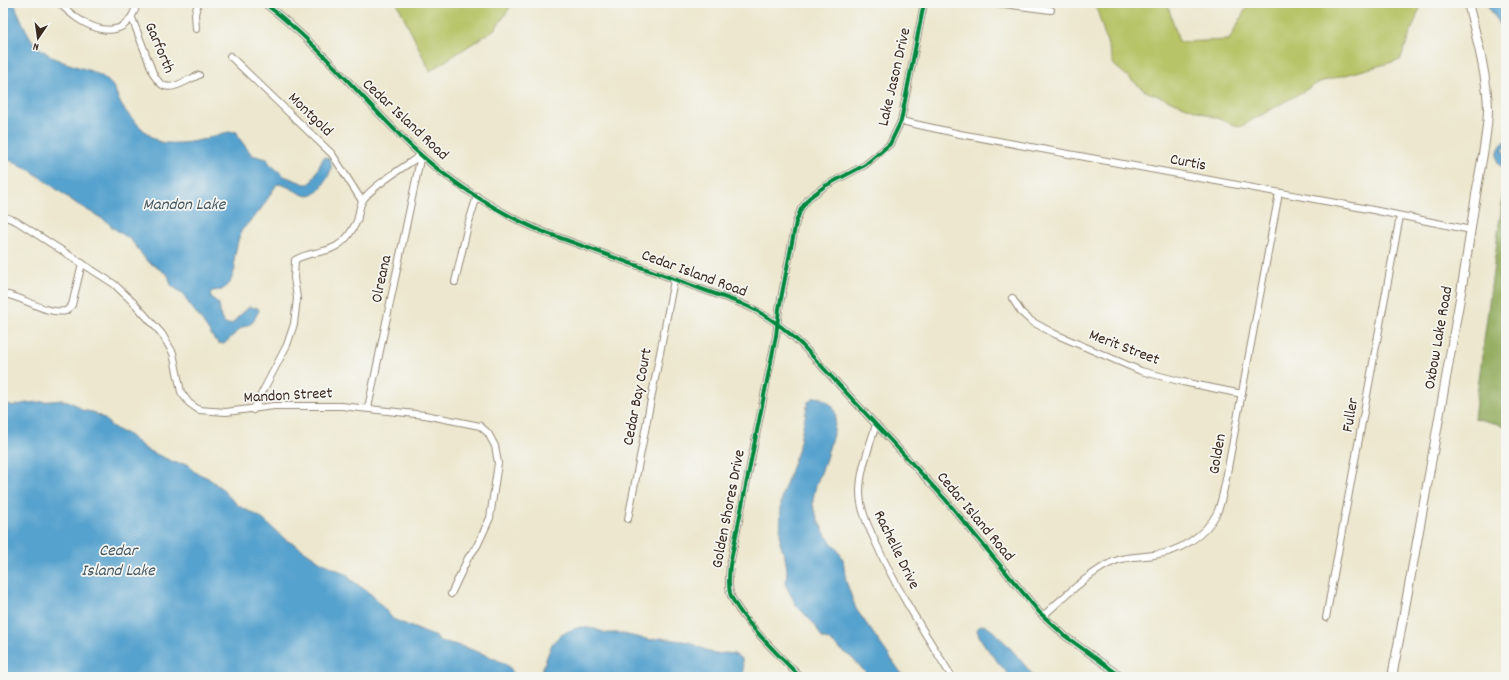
<svg xmlns="http://www.w3.org/2000/svg" width="1509" height="680" viewBox="0 0 1509 680" font-family="Dekko,sans-serif">
<rect width="100%" height="100%" fill="#f6f6f2"/>
<filter id="ink" filterUnits="userSpaceOnUse"><feTurbulence type="fractalNoise" baseFrequency=".025" numOctaves="2"/><feDisplacementMap in="SourceGraphic" scale="8" xChannelSelector="R" yChannelSelector="G"/><feConvolveMatrix kernelMatrix="1 2 1 2 8 2 1 2 1" color-interpolation-filters="sRGB"/></filter>
<filter id="wash" filterUnits="userSpaceOnUse"><feTurbulence type="fractalNoise" baseFrequency=".012" numOctaves="4" result="noise"/><feDisplacementMap in="SourceGraphic" scale="16" xChannelSelector="R" yChannelSelector="G"/><feGaussianBlur stdDeviation="0.9" result="paint"/><feColorMatrix in="noise" values="0 0 0 0 0 0 0 0 0 0 0 0 0 0 0 0 0 1.4 0 .05"/><feComposite in="paint" operator="in"/></filter>
<g filter="url(#wash)">
<rect width="100%" height="100%" fill="#ece7ce"/>
<g fill="#b7c467" stroke="#797742">
<path d="M397,3h116l-18,26 -65,42z"/>
<path d="M1095,3h72l12,39 50,-2 20,-37h173l-22,57 -80,22 -80,45 -95,-36 -31,-26z"/>
</g>
<path fill="#91aa5c" stroke="#666a3d" d="M1506,171v255l-32,-8z"/>
<g fill="#56a2ce" stroke="#486676">
<path d="M3,3h11c4,10 14,33 21,41 8,8 23,17 34,20 16,6 31,7 43,21 5,6 5,13 9,19 4,9 30,35 39,38 13,3 38,0 51,-5 9,-3 17,-6 26,-5l2,6 13,17 15,4 3,5 14,12 21,8h4l3,-3 12,-24 4,1 2,2c3,7 0,13 -4,20 -18,32 -27,6 -49,4l-16,25 -20,22 -3,10 -4,18 1,10 -5,14 -8,7 -10,1 -2,5 9,8 2,14 4,6h7l5,-6 12,-11 9,1 1,3 -7,12 -11,5 -17,16 -6,-1 -4,-4 -14,-21 -11,-14 -5,-9 -13,-10 -3,-10 -22,-15 -15,-20 -19,-13 -6,-6 -29,-17 -47,-34 -27,-13z"/>
<path d="M1486,3h12l8,9v22z"/>
<path d="M1506,140v5l-3,5 1,3 2,2v11h-5l-3,-2c-2,-10 0,-17 8,-24z"/>
<path d="M814,397l8,1 8,6 3,3 3,8 -2,16 -10,34 -8,20 -3,14v6l5,15 8,16 11,13 6,10 3,22 10,28 48,68h-34l-18,-19 -24,-18 -6,-2 -7,-13 -19,-20 -10,-19 1,-17 -2,-12 -5,-14 1,-38 1,-10 16,-44 10,-49z"/>
<path d="M62,400l6,1 10,5 4,4 10,2 5,2 9,6 4,5 11,7 5,1 21,17 29,13 12,1 5,7 15,7 17,13 1,3 13,12 21,11 26,23 10,5 25,17 27,13 2,4 22,16 21,24 45,19 1,3c16,2 57,16 69,25 4,3 5,7 6,11h-511v-273l4,-1 5,3 15,-3z"/>
<path d="M983,625c12,3 43,41 51,52h-23c-8,-9 -35,-38 -34,-49z"/>
<path d="M581,627l14,2 11,4h13l31,7 11,-2 28,4 25,12 12,-1 8,1 8,5 2,18h-205l13,-33c7,-9 18,-15 29,-17z"/>
</g>
</g>
<g filter="url(#ink)">
<g fill="none" stroke-linecap="round" stroke-linejoin="round">
<g stroke="#948876" stroke-width="8">
<g id="street">
<path d="M60,3c22,25 66,45 77,0"/>
<path d="M264,3c55,41 98,96 148,144 35,33 87,67 132,85l196,71c25,10 43,23 62,42l143,154 94,113 26,24 57,41"/>
<path d="M996,3l55,7"/>
<path d="M132,18l21,55c12,25 27,10 46,2"/>
<path d="M196,29l-1,-15 3,-11"/>
<path d="M230,56l102,98 30,47"/>
<path d="M901,121l59,13 403,74 108,22"/>
<path d="M3,216l13,5 98,63 20,19 28,31 11,19 8,39 8,11 10,7 27,2 48,-6h67l84,9 55,11 8,7 7,13 3,17 -8,55 -13,28 -9,12 -17,36"/>
<path d="M455,282l13,-57 9,-29"/>
<path d="M3,294c21,2 41,21 63,17l6,-6 10,-42"/>
<path d="M1012,298l9,14 10,9 24,13 86,37 42,11 59,12"/>
<path d="M368,408l53,-253"/>
<path d="M253,410l34,-65 7,-21 3,-26 -3,-20 1,-18c14,-9 33,-6 46,-17 7,-5 12,-14 16,-22 2,-7 2,-15 6,-21 8,-13 44,-35 58,-45"/>
<path d="M876,424c-6,22 -16,45 -16,68 0,17 8,34 15,49 21,48 50,92 77,136"/>
<path d="M628,519l46,-239"/>
<path d="M1043,616c18,-16 52,-49 75,-56 11,-4 24,-3 36,-5 25,-3 51,-19 63,-42 4,-9 6,-20 8,-29l54,-291"/>
<path d="M1326,618l74,-402"/>
<path d="M800,677c-18,-19 -63,-61 -70,-84 -2,-9 -1,-19 0,-28l46,-229 3,-27 17,-87 5,-13 8,-11 16,-12 40,-21 25,-21 11,-23 23,-118"/>
</g>
</g>
<g stroke="#948876" stroke-width="10">
<path id="secondary" d="M1392,677c23,-120 44,-241 65,-362 8,-42 13,-84 20,-126 4,-27 11,-54 11,-81 -1,-33 -12,-73 -20,-105"/>
</g>
<use href="#street" stroke="#fff" stroke-width="6"/>
<use href="#secondary" stroke="#fff" stroke-width="8"/>
<g stroke="#f6f6f2" stroke-width="6">
<g id="cycleway">
<path d="M264,3c55,41 98,96 148,144 35,33 87,67 132,85l196,71c25,10 43,23 62,42l143,154 94,113 26,24 57,41"/>
<path d="M800,677c-18,-19 -63,-61 -70,-84 -2,-9 -1,-19 0,-28l46,-229 3,-27 17,-87 5,-13 8,-11 16,-12 40,-21 25,-21 11,-23 23,-118"/>
</g>
</g>
<use href="#cycleway" stroke="#00873e" stroke-width="4"/>
</g>
</g>
<g text-anchor="middle" dominant-baseline="central" stroke-width="3.5" stroke-linejoin="round" paint-order="stroke">
<g font-size="16" fill="#3b2a1e" stroke="#f6f6f2">
<text transform="translate(159 48) rotate(67)">Garforth</text>
<text transform="translate(895 77) rotate(-77)">Lake Jason Drive</text>
<text transform="translate(310 115) rotate(44)">Montgold</text>
<text transform="translate(405 120) rotate(43)">Cedar Island Road</text>
<text transform="translate(1188 163) rotate(11)">Curtis</text>
<text transform="translate(694 274) rotate(20)">Cedar Island Road</text>
<text transform="translate(382 279) rotate(-78)">Olreana</text>
<text transform="translate(1439 338) rotate(-80)">Oxbow Lake Road</text>
<text transform="translate(1124 348) rotate(21)">Merit Street</text>
<text transform="translate(288 396) rotate(-3)">Mandon Street</text>
<text transform="translate(638 397) rotate(-79)">Cedar Bay Court</text>
<text transform="translate(1351 415) rotate(-80)">Fuller</text>
<text transform="translate(1218 454) rotate(-80)">Golden</text>
<text transform="translate(729 509) rotate(-79)">Golden Shores Drive</text>
<text transform="translate(975 517) rotate(50)">Cedar Island Road</text>
<text transform="translate(896 550) rotate(64)">Rachelle Drive</text>
</g>
<g font-size="17" font-style="italic" fill="#465a64" stroke="#f6f6f2">
<text x="184" y="206">Mandon Lake</text>
<text x="118" y="552">Cedar<tspan x="118" dy="20">Island Lake</tspan></text>
</g>
</g>
<rect width="1509" height="680" fill="none" stroke="#f6f6f2" stroke-width="16"/>
<g transform="translate(38 38) rotate(193)" stroke="#f6f6f2" stroke-width="3" paint-order="stroke">
<path d="M0-3L7 15L0 10L-7 15Z" fill="#3b2a1e"/>
<text y="-6" font-size="11" font-weight="bold" text-anchor="middle" fill="#3b2a1e">N</text>
</g>
</svg>
